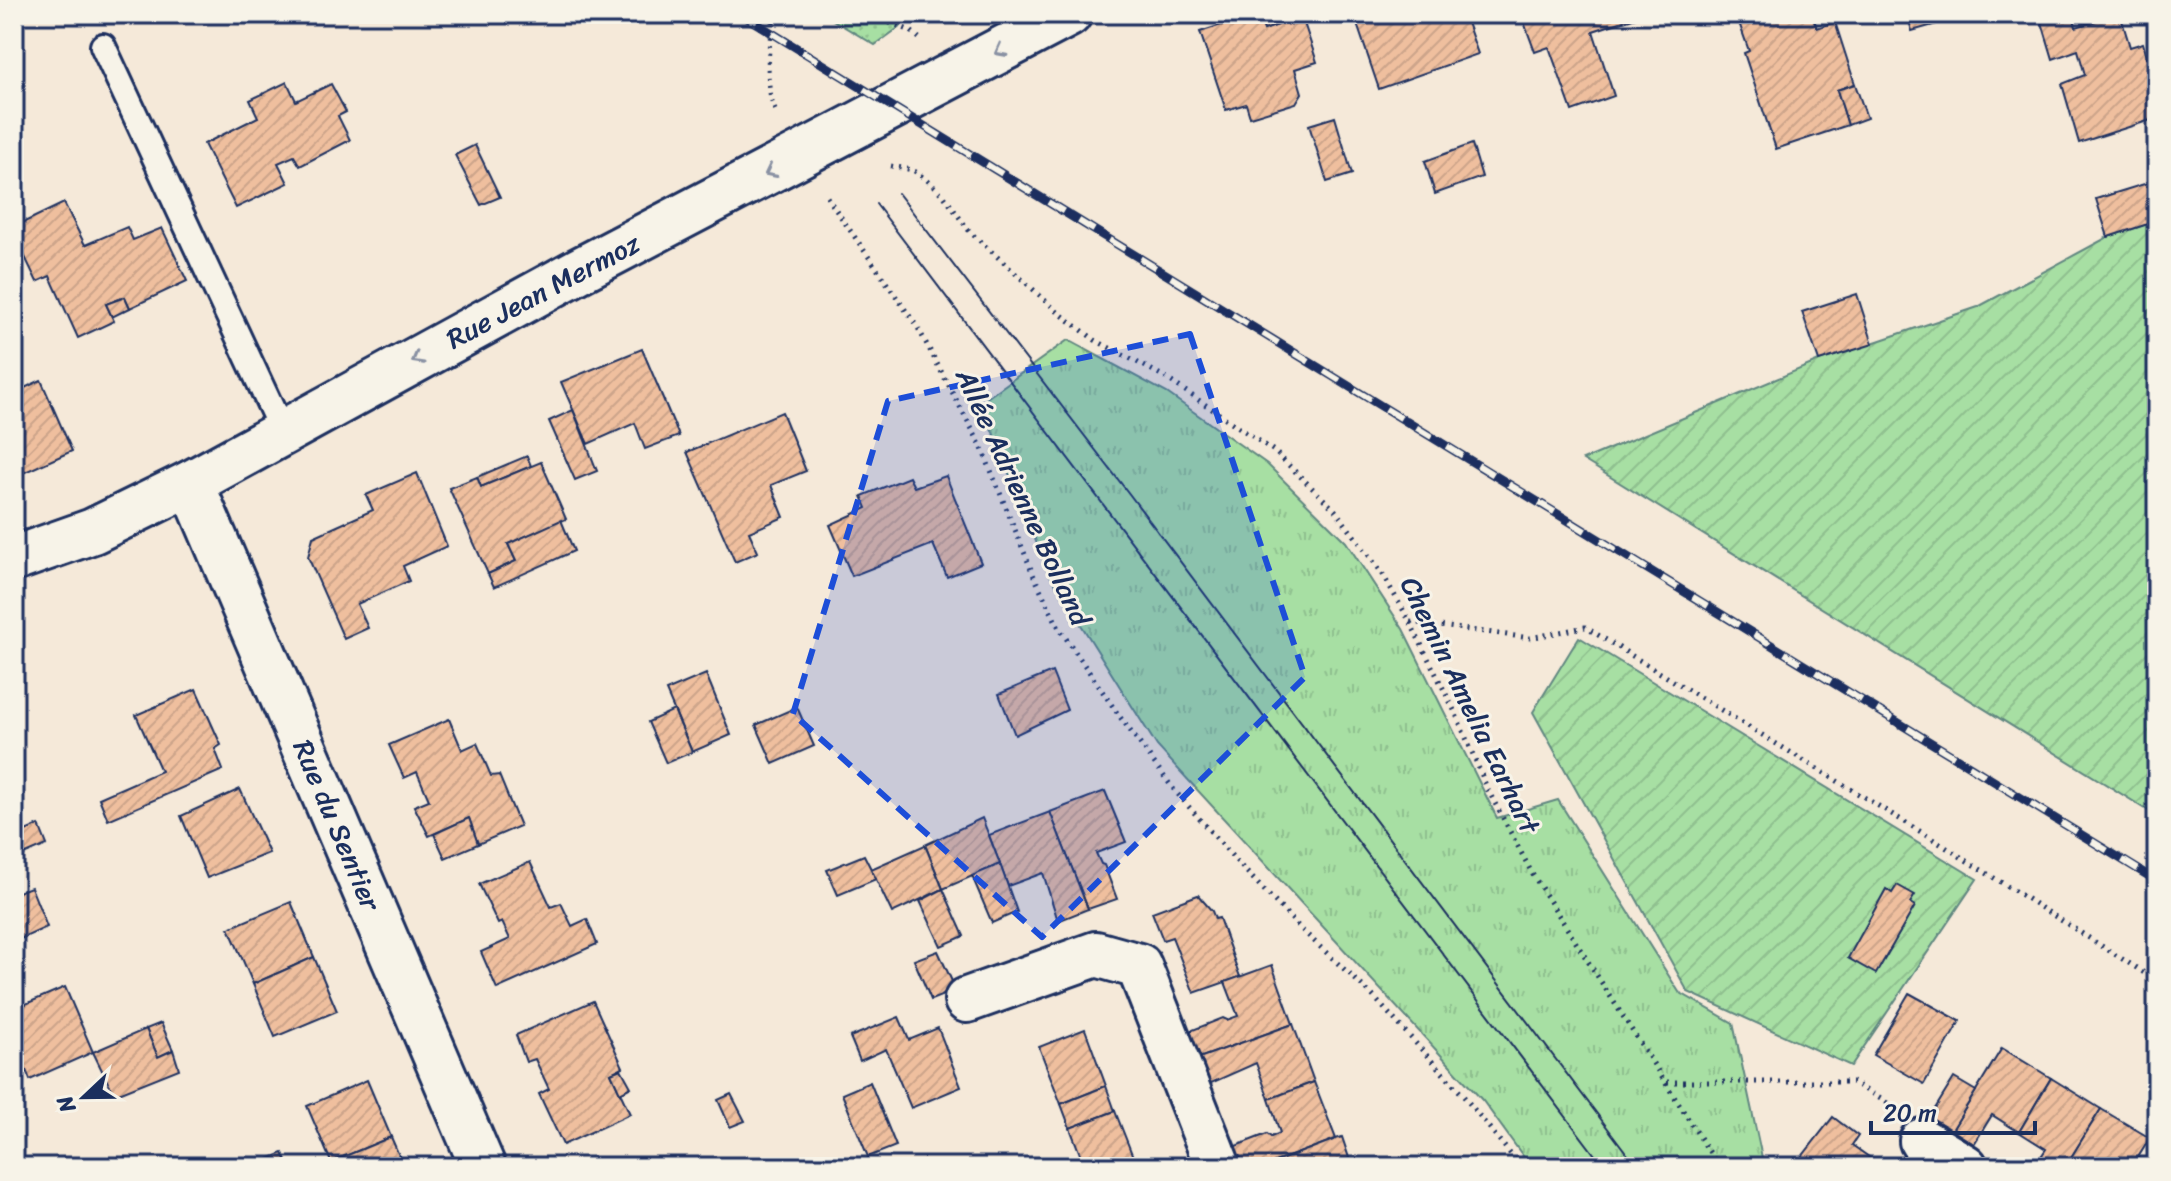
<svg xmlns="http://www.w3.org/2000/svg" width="2171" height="1181" viewBox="0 0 2171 1181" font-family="Sriracha,sans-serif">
<defs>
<pattern id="grass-tufts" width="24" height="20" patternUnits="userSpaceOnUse" patternTransform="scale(2)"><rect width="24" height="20" fill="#a7dfa3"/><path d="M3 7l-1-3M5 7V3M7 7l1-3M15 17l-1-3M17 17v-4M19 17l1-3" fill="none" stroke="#8fc08f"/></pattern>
<pattern id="park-dots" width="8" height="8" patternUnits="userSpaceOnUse" patternTransform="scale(2)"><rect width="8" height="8" fill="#a7dfa3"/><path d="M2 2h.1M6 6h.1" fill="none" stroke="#8fc08f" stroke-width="1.8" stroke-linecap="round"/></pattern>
<pattern id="garden-furrows" width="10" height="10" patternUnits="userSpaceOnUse" patternTransform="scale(2)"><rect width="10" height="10" fill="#a7dfa3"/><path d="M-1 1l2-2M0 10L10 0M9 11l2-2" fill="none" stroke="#8fc08f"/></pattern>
<pattern id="building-hatch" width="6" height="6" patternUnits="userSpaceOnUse" patternTransform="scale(2)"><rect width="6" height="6" fill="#efbf9e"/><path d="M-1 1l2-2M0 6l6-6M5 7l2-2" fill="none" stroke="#cca48a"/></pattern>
</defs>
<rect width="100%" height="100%" fill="#f5e9d9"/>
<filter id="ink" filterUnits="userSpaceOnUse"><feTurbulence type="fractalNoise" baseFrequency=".0125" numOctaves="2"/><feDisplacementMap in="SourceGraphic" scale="16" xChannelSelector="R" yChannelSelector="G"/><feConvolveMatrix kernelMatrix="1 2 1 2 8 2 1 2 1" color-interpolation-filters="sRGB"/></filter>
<g filter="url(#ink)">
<path fill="url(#grass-tufts)" stroke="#618780" stroke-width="2" d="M1068,340l99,53 100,71 79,78 57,87 94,189 61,-18 121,192 54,31 31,144h-233l-48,-66 -326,-355 -109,-174 -67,-170z"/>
<path fill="url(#park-dots)" stroke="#618780" stroke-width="2" d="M823,14h68l10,12 -26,19z"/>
<g fill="url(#garden-furrows)" stroke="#618780" stroke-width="2">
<path d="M2157,221v595l-574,-356 236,-99 159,-54 130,-70z"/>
<path d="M1579,637l398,242 -126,187 -163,-74 -155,-280z"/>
</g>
<g fill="url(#building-hatch)" stroke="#1b2f5e" stroke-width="2">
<path d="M1255,14h4l5,16 14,-5 -3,-9 26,-2 16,48 -22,7 7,24 -6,10 -46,14 -4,-13 -20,6 -26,-78z"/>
<path d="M1259,14h16l3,11 -14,5z"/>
<path d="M1367,14h97l14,40 -99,35 -24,-71z"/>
<path d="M1521,14h124l-52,17 21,65 -42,15 -23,-64 -14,5z"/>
<path d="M1736,14h76l5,14 18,-6 20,62 -18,6 11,35 -72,24 -32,-96 5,-2z"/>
<path d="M1907,14h65l-60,17z"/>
<path d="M2054,14h19l3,13 44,-13 10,33 13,-4 14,48v27l-78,25 -17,-59 23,-9 -7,-25 -25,9 -12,-40z"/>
<path d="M287,82l9,19 35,-17 15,28 -8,4 12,24 -50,26 -6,-10 -16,7 10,20 -52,25 -32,-64 54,-27 -8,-17z"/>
<path d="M1855,84l12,34 -19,7 -11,-35z"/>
<path d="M1335,117l17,57 -25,8 -18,-57z"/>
<path d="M1472,144l10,33 -47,17 -10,-33z"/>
<path d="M475,145l25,52 -19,8 -26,-50z"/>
<path d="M2157,180v41l-49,16 -12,-38z"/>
<path d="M64,203l21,42 42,-18 6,13 29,-12 25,53 -57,27 -5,-11 -19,7 8,17 -36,17 -28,-62 -13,6 -23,-48v-7z"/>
<path d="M1857,294l16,50 -54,17 -17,-49z"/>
<path d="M125,297l5,11 -18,9 -6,-13z"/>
<path d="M642,349l37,87 -34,13 -10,-26 -47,21 -27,-62z"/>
<path d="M41,380l31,71 -58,26v-84z"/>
<path d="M573,410l24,61 -22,9 -26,-59z"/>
<path d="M782,412l24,59 -35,14 13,32 -35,15 9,20 -23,10 -48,-110z"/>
<path d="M527,456l4,10 -50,21 -4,-10z"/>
<path d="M541,462l25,57 -58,25 8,17 -28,13 -39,-86 28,-11 4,10z"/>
<path d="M417,473l30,73 -44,20 6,15 -52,23 11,24 -24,11 -36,-82 5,-20 60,-27 -7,-15z"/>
<path d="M946,476l35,87 -34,14 -14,-33 -81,32 -22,-51 37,-17 -5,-12 47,-19 5,10z"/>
<path d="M561,520l13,31 -80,36 -6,-13 28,-13 -8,-17z"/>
<path d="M1052,672l15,38 -52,25 -16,-41z"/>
<path d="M706,674l25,61 -39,17 -26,-61z"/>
<path d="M196,689l25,56 -6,4 8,21 -115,50 -9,-22 62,-27 -25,-56z"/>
<path d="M797,707l17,39 -41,18 -17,-39z"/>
<path d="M674,710l18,42 -26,11 -18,-41z"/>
<path d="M449,719l13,31 15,-7 14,33 8,-1 21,51 -42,18 -9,-26 -40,18 -15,-30 15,-6 -12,-28 -13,6 -15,-33z"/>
<path d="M240,789l29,64 -62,25 -26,-62z"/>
<path d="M1105,791l21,51 -30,11 5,11 3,1 13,34 -29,10 -38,-97z"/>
<path d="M1050,812l38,97 -30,12 -15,-48 -35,13 -19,-51z"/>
<path d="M469,818l9,26 -33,14 -11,-24z"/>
<path d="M982,818l18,46 -57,25 -18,-44z"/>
<path d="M39,825l8,20 -28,12 -5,-12v-9z"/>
<path d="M925,845l18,44 -51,24 -21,-44z"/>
<path d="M864,855l12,24 -38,16 -11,-25z"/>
<path d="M530,862l21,45 10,-4 11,23 15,-7 10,25 -100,45 -16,-37 29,-13 -8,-17 -4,2 -19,-40z"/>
<path d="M1000,864l17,48 -25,11 -20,-47z"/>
<path d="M1897,885l18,10 -5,8 5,3 -39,68 -28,-16 38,-69 6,4z"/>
<path d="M31,887l16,40 -33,15v-53l1,4z"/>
<path d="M943,889l21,47 -23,10 -21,-45z"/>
<path d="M1198,895l14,16 3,8 4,-1 21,59 -46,16 -22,-56 -9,3 -11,-28z"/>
<path d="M291,902l23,55 -61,27 -24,-56z"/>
<path d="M938,951l18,39 -25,10 -17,-40z"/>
<path d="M314,957l23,54 -62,26 -22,-53z"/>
<path d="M1272,965l21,59 -94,34 -9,-27 33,-13 4,2 11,-4 -13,-34z"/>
<path d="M65,987l28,65 -63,28 -9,-23 -7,3v-51z"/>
<path d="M1909,993l51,28 -36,63 -51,-29z"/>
<path d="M593,1001l30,66 -12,6 19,41 -67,31 -24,-51 10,-5 -14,-30 -9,3 -10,-27z"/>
<path d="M899,1017l10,23 29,-12 23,59 -50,21 -25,-59 -26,12 -10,-24z"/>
<path d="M161,1023l12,27 -15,7 -12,-28z"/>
<path d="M1293,1024l21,58 -45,17 -13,-36 -47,21 -10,-26z"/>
<path d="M146,1029l12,28 15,-7 6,19 -65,26 -21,-43z"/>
<path d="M1085,1029l21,57 -45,18 -22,-57z"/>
<path d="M2002,1048l49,30 -32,54 -27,-17 -18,29 -22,-14z"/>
<path d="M621,1069l10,18 -11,6 -9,-20z"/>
<path d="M1954,1078l22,13 -24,39 -22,-13z"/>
<path d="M2051,1078l50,31 -36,58h-31l12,-18 -27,-17z"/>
<path d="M367,1080l24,57 -60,25 -24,-56z"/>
<path d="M870,1082l26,64 -28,11 -26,-63z"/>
<path d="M1314,1082l22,57 -74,28h-21l-8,-20 34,-13 4,3 9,-4 -11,-34z"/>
<path d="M1106,1086l9,25 -45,17 -9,-24z"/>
<path d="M731,1094l14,27 -15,6 -12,-27z"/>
<path d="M2101,1109l49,29 -18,29h-67z"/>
<path d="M1115,1111l22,56h-52l-15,-39z"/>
<path d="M1833,1117l25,19 -6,9 21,15 -6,7h-73z"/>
<path d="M391,1137l13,30h-71l-2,-5z"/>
<path d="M1342,1137l10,30h-90l74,-28z"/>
<path d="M283,1153l7,14h-40z"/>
</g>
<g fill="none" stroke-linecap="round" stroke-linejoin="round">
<g stroke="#1b2f5e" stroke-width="30">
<path id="service" d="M103,46l180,387"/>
</g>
<g stroke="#1b2f5e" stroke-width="50">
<g id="minor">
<path d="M191,483l292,684"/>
<path d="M14,559l79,-28 98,-48 389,-213 489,-256"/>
<path d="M967,1000l129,-46 43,12 79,201"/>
<path d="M1922,1141l43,26"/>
</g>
</g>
<g stroke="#1b2f5e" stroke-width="5" stroke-dasharray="2 6" stroke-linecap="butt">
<path d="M867,14l44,17 8,7"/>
<path d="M775,110c-11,-24 -7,-70 0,-96"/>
<path d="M891,166l22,4 14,10 17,16 26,36 88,80 37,28 68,36 111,75 61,59 47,63 28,49 45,90 33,78 45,85 186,292"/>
<path d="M827,197l91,131 63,118 52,128 26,54 61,89 55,74 64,73 63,66 70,65 89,98 60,74"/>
<path d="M1410,622l120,16 55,-11 346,211 226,143"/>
<path d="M1667,1082h185l39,23"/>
</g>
<use href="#service" stroke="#f7f3e8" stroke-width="24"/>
<use href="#minor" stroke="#f7f3e8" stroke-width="44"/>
<g stroke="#1b2f5e" stroke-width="2">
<path d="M898,193l232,302 507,672"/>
<path d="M876,204l728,963"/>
</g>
<g stroke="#1b2f5e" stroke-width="9">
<path id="rail" d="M741,14l1416,867"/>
</g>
<use href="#rail" stroke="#f7f3e8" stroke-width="6" stroke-dasharray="18" stroke-linecap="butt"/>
</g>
<defs><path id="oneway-chevron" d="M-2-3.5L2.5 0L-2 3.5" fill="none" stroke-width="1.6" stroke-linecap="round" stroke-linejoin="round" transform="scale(2)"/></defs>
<g stroke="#8991a3">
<use href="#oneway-chevron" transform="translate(1000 51) rotate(152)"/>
<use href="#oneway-chevron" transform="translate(770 172) rotate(153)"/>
<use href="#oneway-chevron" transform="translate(417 359) rotate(151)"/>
</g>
</g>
<path fill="#1d4ed8" fill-opacity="0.2" stroke="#1d4ed8" stroke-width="6" stroke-dasharray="16 10" stroke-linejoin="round" d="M1190,334l115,343 -263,260 -249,-223 95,-313z"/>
<g text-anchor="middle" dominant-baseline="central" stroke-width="6" stroke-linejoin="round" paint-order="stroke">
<g font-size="28" fill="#1b2f5e" stroke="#f7f3e8">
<text transform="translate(543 291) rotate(-28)">Rue Jean Mermoz</text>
<text transform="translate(1023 497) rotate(65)">Allée Adrienne Bolland</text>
<text transform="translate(1470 705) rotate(64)">Chemin Amelia Earhart</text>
<text transform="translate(337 825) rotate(67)">Rue du Sentier</text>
</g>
</g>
<rect width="2171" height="1181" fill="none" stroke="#f7f3e8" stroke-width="48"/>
<rect x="24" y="24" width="2123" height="1133" fill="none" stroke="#1b2f5e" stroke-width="3" filter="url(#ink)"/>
<g transform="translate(84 1097) rotate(248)" stroke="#f7f3e8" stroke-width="6" paint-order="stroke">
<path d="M0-6L14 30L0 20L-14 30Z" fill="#1b2f5e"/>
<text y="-12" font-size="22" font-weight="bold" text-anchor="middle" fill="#1b2f5e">N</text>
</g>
<path d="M1871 1121v12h164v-12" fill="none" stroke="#1b2f5e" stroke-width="4"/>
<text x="1883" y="1121" font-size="24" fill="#1b2f5e" stroke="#f7f3e8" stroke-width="6" paint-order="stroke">20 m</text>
</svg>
